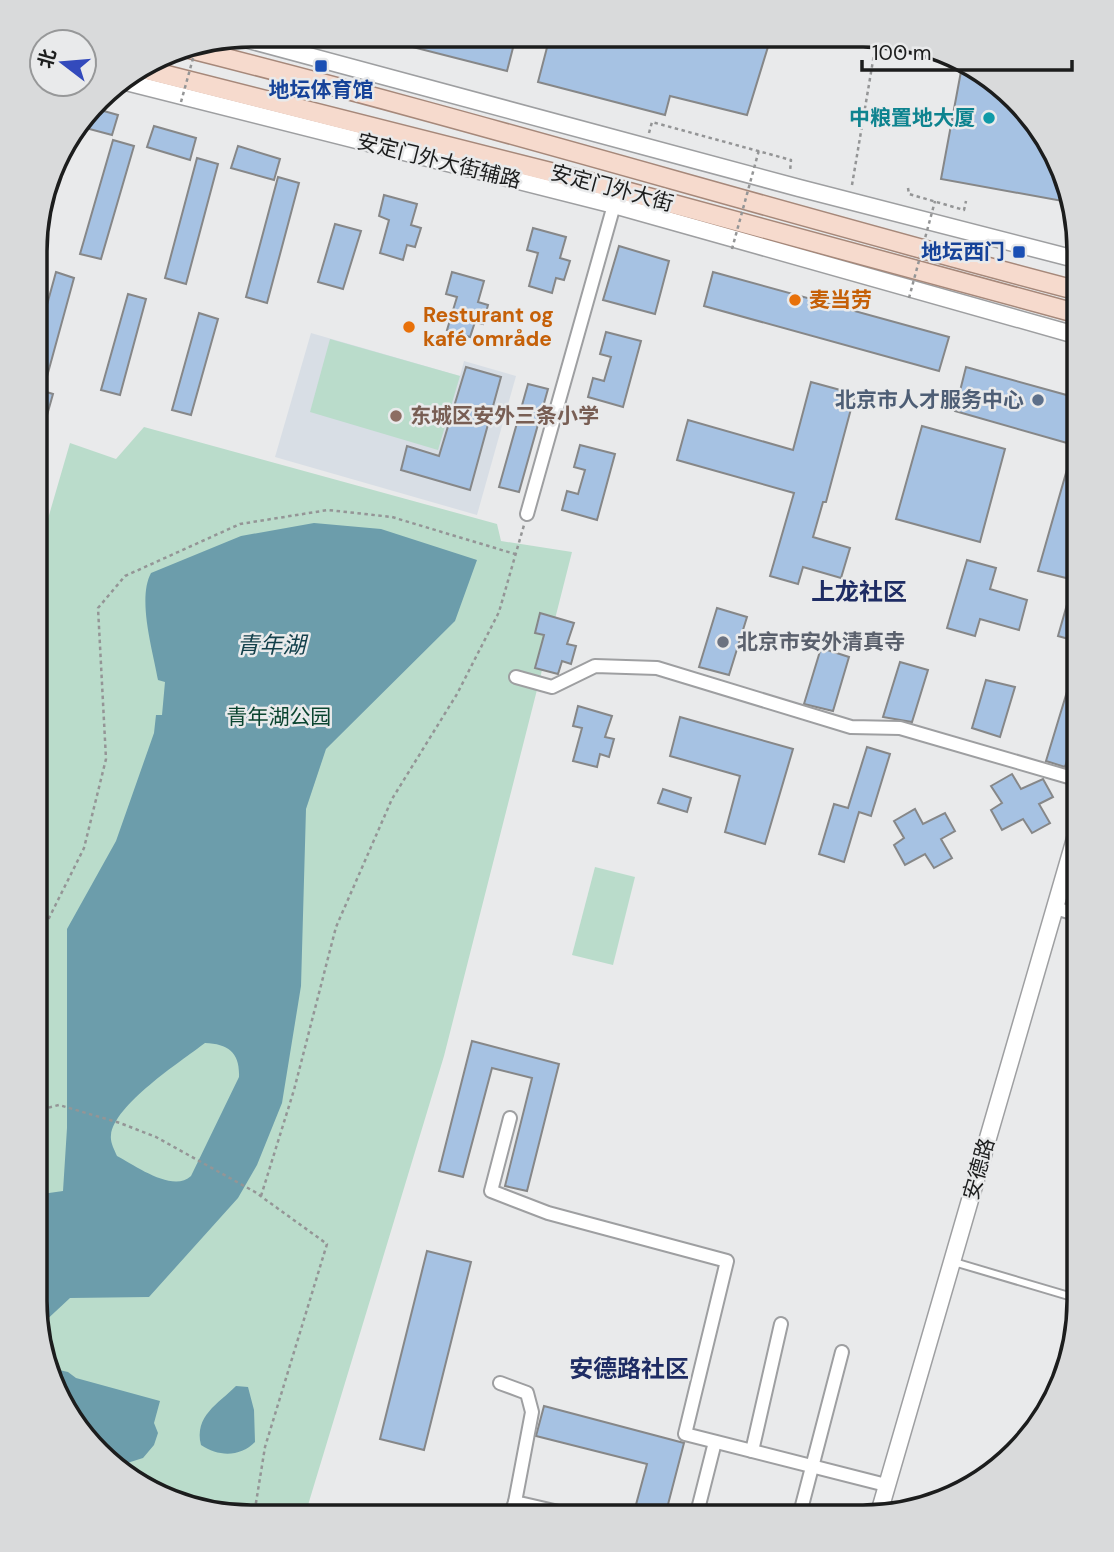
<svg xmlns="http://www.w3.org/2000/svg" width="1114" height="1552" viewBox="0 0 1114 1552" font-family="'DM Sans','Noto Sans SC',sans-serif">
<rect width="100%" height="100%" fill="#e9eaeb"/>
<path fill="#d8dee5" d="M311,333l149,43 4,-15 52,15 -39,139 -202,-58z"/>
<g fill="#badccb">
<path d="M330,339l130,37 -22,74 -128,-38z"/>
<path d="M144,427l353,97 4,17 71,11 -128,504 -139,459h-82l-103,-42 -63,-77 -22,-95 1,-741 34,-117 46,16z"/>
<path d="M595,867l40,10 -22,88 -41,-10z"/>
</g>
<g fill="#6c9dab" fill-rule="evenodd">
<path d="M314,523l67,6 96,31 -22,61 -129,128 -20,60 -5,177 -19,117 -25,62 -19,33 -89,99 -79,1 -29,27 -6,-24v-61l7,-7 3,-17 -10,-10v-11l28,-4 4,-63v-199l49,-88 38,-108 2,-18h6l3,-33 -7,-2c-5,-29 -21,-81 -7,-107l90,-37zM205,1043c24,1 35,10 34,34l-48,99c-18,17 -55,-10 -74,-20 -3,-7 -7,-14 -6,-21 3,-30 69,-73 94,-92z"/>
<path d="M50,1368l18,4 8,6 84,23 -6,22 4,10 -4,12 -11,13 -19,6 -7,-2 -10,-5 -50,-61z"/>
<path d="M236,1386l12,1 6,23 1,32c-15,15 -36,15 -54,3 -7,-29 17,-41 35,-59z"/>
</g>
<g fill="#a6c2e3" stroke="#868788" stroke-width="2">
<path d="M381,35l63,1h72l-9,35 -126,-32z"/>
<path d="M550,36h143l78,1 -24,78 -77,-19 -5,19 -127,-33z"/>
<path d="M962,66l32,13 63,77 11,46 -127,-23z"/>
<path d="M93,108l25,7 -6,20 -34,-9z"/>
<path d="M154,126l42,12 -6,22 -43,-13z"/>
<path d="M113,140l21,6 -33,113 -21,-5z"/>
<path d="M238,146l42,13 -6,21 -43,-12z"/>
<path d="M197,158l21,6 -32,120 -21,-6z"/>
<path d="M278,177l21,6 -32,120 -21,-6z"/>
<path d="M384,195l33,9 -6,21 10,3 -6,19 -8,-2 -4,15 -23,-7 9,-33 -10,-4z"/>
<path d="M335,224l26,7 -18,58 -25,-7z"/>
<path d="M533,228l33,9 -6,21 10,3 -6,19 -8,-2 -4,15 -23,-7 9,-33 -11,-3z"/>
<path d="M619,246l50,15 -14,53 -52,-14z"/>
<path d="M56,272l18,6 -31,113 10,3 -13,46h-3v-99z"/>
<path d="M452,272l32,9 -6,21 10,3 -5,19 -8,-2 -5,15 -23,-7 10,-33 -11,-3z"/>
<path d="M713,272l236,65 -10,34 -235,-65z"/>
<path d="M128,294l18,5 -26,96 -19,-5z"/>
<path d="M199,313l19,6 -27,96 -19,-5z"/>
<path d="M606,332l35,9 -18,66 -35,-10 5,-19 11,3 7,-24 -11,-3z"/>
<path d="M466,367l35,10 -31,113 -69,-20 6,-24 32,10z"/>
<path d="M966,367l104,29 8,8 1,238 -21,-6 16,-56 -36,-9 36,-126 -119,-34z"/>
<path d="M811,382l44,12 -29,108h-3l-10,35 37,11 -9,30 -38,-11 -5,17 -28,-8 24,-83 -117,-33 11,-40 105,30z"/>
<path d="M528,384l20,5 -29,103 -20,-5z"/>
<path d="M922,426l83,23 -25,93 -84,-23z"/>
<path d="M580,445l35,9 -18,66 -35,-10 5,-19 11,3 7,-24 -11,-3z"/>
<path d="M967,560l29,8 -6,21 37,11 -8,30 -39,-11 -5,17 -28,-8z"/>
<path d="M717,608l30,9 -18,58 -30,-8z"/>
<path d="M540,613l34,10 -7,21 9,2 -5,18 -9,-3 -4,13 -23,-6 9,-33 -9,-2z"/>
<path d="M821,648l28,9 -16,54 -29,-7z"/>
<path d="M900,662l28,8 -16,52 -29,-5z"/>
<path d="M1076,662h3v58l-14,47 -19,-6z"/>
<path d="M986,680l29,7 -15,50 -28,-9z"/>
<path d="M578,706l34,10 -7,21 9,2 -5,18 -9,-3 -3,13 -24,-6 9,-33 -9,-2z"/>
<path d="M680,717l113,32 -28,95 -40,-12 15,-56 -70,-20z"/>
<path d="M867,747l23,7 -19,62 -12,-4 -15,50 -25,-8 15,-50 14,4z"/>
<path d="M1012,774l9,15 22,-10 10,18 -14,7 11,19 -18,10 -9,-14 -21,11 -11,-20 11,-7 -11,-17z"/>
<path d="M663,789l28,9 -4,14 -29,-9z"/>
<path d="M915,809l8,15 22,-11 10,18 -14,8 11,19 -18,10 -9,-14 -20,11 -11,-20 10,-7 -10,-17z"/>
<path d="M472,1041l87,23 -32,127 -22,-5 27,-108 -40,-10 -29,109 -24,-6z"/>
<path d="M427,1251l44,11 -47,188 -44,-11z"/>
<path d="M544,1406l140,37 -19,73h-14l-17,-4 13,-48 -111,-28z"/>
</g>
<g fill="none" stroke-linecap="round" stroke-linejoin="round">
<g stroke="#9e9fa1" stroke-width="10">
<path id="lane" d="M954,1262l125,37"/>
</g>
<g stroke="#9e9fa1" stroke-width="16">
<g id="street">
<path d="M527,514l89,-316"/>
<path d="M516,677l36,10 43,-21 62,2 194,59 49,1 179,52"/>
<path d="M1055,908l24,7"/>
<path d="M510,1118l-19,73 57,22 179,48 -42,173 201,51"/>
<path d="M500,1383l27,10 5,19 -17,90 61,14"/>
<path d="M752,1451l29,-127"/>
<path d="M451,1512l12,4"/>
<path d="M510,1516l5,-14"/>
<path d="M696,1517l19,-75"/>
<path d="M799,1517l43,-165"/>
</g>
</g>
<g stroke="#9e9fa1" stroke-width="19">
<g id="secondary">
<path d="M238,37l561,151 280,72"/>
<path d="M122,81l492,124 465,131"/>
<path d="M879,1513l200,-688"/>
</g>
</g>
<g stroke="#a6887a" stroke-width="21">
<g id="primary">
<path d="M182,47c300,75 597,166 897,244"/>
<path d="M143,69l475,120 461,125"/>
</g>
</g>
<g stroke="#949596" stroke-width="2.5" stroke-dasharray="3.5 3.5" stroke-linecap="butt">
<path d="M649,133l3,-11 139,38 -1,12"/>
<path d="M852,185l25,-148"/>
<path d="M908,188l1,6 55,16 2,-9"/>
<path d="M36,944l48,-96 22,-89 -8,-151 27,-32 115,-52 88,-14 64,7 123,37"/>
<path d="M35,1111l24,-6 61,18 36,14 99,55 72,52 -62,203 -11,68"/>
<path d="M261,1196l33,-106 42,-163 56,-128 65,-105 42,-82 25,-87"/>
</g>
<use href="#lane" stroke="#fff" stroke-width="6"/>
<use href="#street" stroke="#fff" stroke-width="12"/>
<use href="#secondary" stroke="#fff" stroke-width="16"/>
<use href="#primary" stroke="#f6dacd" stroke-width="18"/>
<g stroke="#949596" stroke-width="2.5" stroke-dasharray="3.5 3.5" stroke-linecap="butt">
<path d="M181,102l16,-58"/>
<path d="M732,249l27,-99"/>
<path d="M909,298l26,-97"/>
</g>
</g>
<g fill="#1a4fb4" stroke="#e9eaeb" stroke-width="2.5">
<rect x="314" y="59" width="14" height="14" rx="3.5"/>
<rect x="1012" y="245" width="14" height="14" rx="3.5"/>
</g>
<circle fill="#0f9aa8" stroke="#e9eaeb" stroke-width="2.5" cx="989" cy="118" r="7"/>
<g fill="#e8710a" stroke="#e9eaeb" stroke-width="2.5">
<circle cx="795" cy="300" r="7"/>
<circle cx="409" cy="327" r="7"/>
</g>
<circle fill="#5c6f8a" stroke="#e9eaeb" stroke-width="2.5" cx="1038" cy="400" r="7"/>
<circle fill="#8d6e63" stroke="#e9eaeb" stroke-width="2.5" cx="396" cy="416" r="7"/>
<circle fill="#6b7280" stroke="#e9eaeb" stroke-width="2.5" cx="723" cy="642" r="7"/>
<g text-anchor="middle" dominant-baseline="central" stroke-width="5" stroke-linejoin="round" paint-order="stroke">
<g font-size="21" font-weight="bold" fill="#164399" stroke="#e9eaeb">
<text x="321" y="90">地坛体育馆</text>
<text x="1005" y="252" text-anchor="end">地坛西门</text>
</g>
<g font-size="21" font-weight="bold" fill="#0d838f" stroke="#e9eaeb" text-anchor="end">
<text x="975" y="118">中粮置地大厦</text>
</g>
<g font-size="21" fill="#1c1d1d" stroke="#e9eaeb">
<text transform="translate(439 161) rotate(14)">安定门外大街辅路</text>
<text transform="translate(612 188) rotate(15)">安定门外大街</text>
<text transform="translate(979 1169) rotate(-74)">安德路</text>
</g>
<g font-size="21" font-weight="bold" fill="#c56008" stroke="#e9eaeb" text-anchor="start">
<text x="809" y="300">麦当劳</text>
<text x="423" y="315">Resturant og<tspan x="423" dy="24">kafé område</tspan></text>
</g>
<g font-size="21" font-weight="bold" fill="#4e5e75" stroke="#e9eaeb" text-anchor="end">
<text x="1024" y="400">北京市人才服务中心</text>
</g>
<g font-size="21" font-weight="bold" fill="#785e54" stroke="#e9eaeb" text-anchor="start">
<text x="410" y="416">东城区安外三条小学</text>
</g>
<g font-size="21" font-weight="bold" fill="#5b616d" stroke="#e9eaeb" text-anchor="start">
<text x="737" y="642">北京市安外清真寺</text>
</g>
<g font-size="21" fill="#0b4530" stroke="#e9eaeb">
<text x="279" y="717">青年湖公园</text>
</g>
<g font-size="23" font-style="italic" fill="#13404b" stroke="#e9eaeb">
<text x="271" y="645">青年湖</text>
</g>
<g font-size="24" font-weight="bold" fill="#1e2c64" stroke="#e9eaeb">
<text x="859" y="591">上龙社区</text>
<text x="629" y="1368">安德路社区</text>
</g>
</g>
<path d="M0 0H1114V1552H0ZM251 47H863A204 204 0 0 1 1067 251V1301A204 204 0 0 1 863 1505H251A204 204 0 0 1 47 1301V251A204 204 0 0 1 251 47Z" fill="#d9dadb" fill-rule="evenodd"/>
<path fill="none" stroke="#1c1d1d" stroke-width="3.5" d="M251 47H863A204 204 0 0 1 1067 251V1301A204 204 0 0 1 863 1505H251A204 204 0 0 1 47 1301V251A204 204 0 0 1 251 47Z"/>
<g transform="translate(63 63) rotate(286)"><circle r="33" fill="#e9eaeb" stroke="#979899" stroke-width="2"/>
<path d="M0-5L12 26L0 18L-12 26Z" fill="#334abc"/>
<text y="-10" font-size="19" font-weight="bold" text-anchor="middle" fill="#1c1d1d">北</text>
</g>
<path d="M862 60v10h210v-10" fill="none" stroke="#1c1d1d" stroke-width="3.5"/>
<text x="872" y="60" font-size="21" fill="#1c1d1d" stroke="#e9eaeb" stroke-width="5" paint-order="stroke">100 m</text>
</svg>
